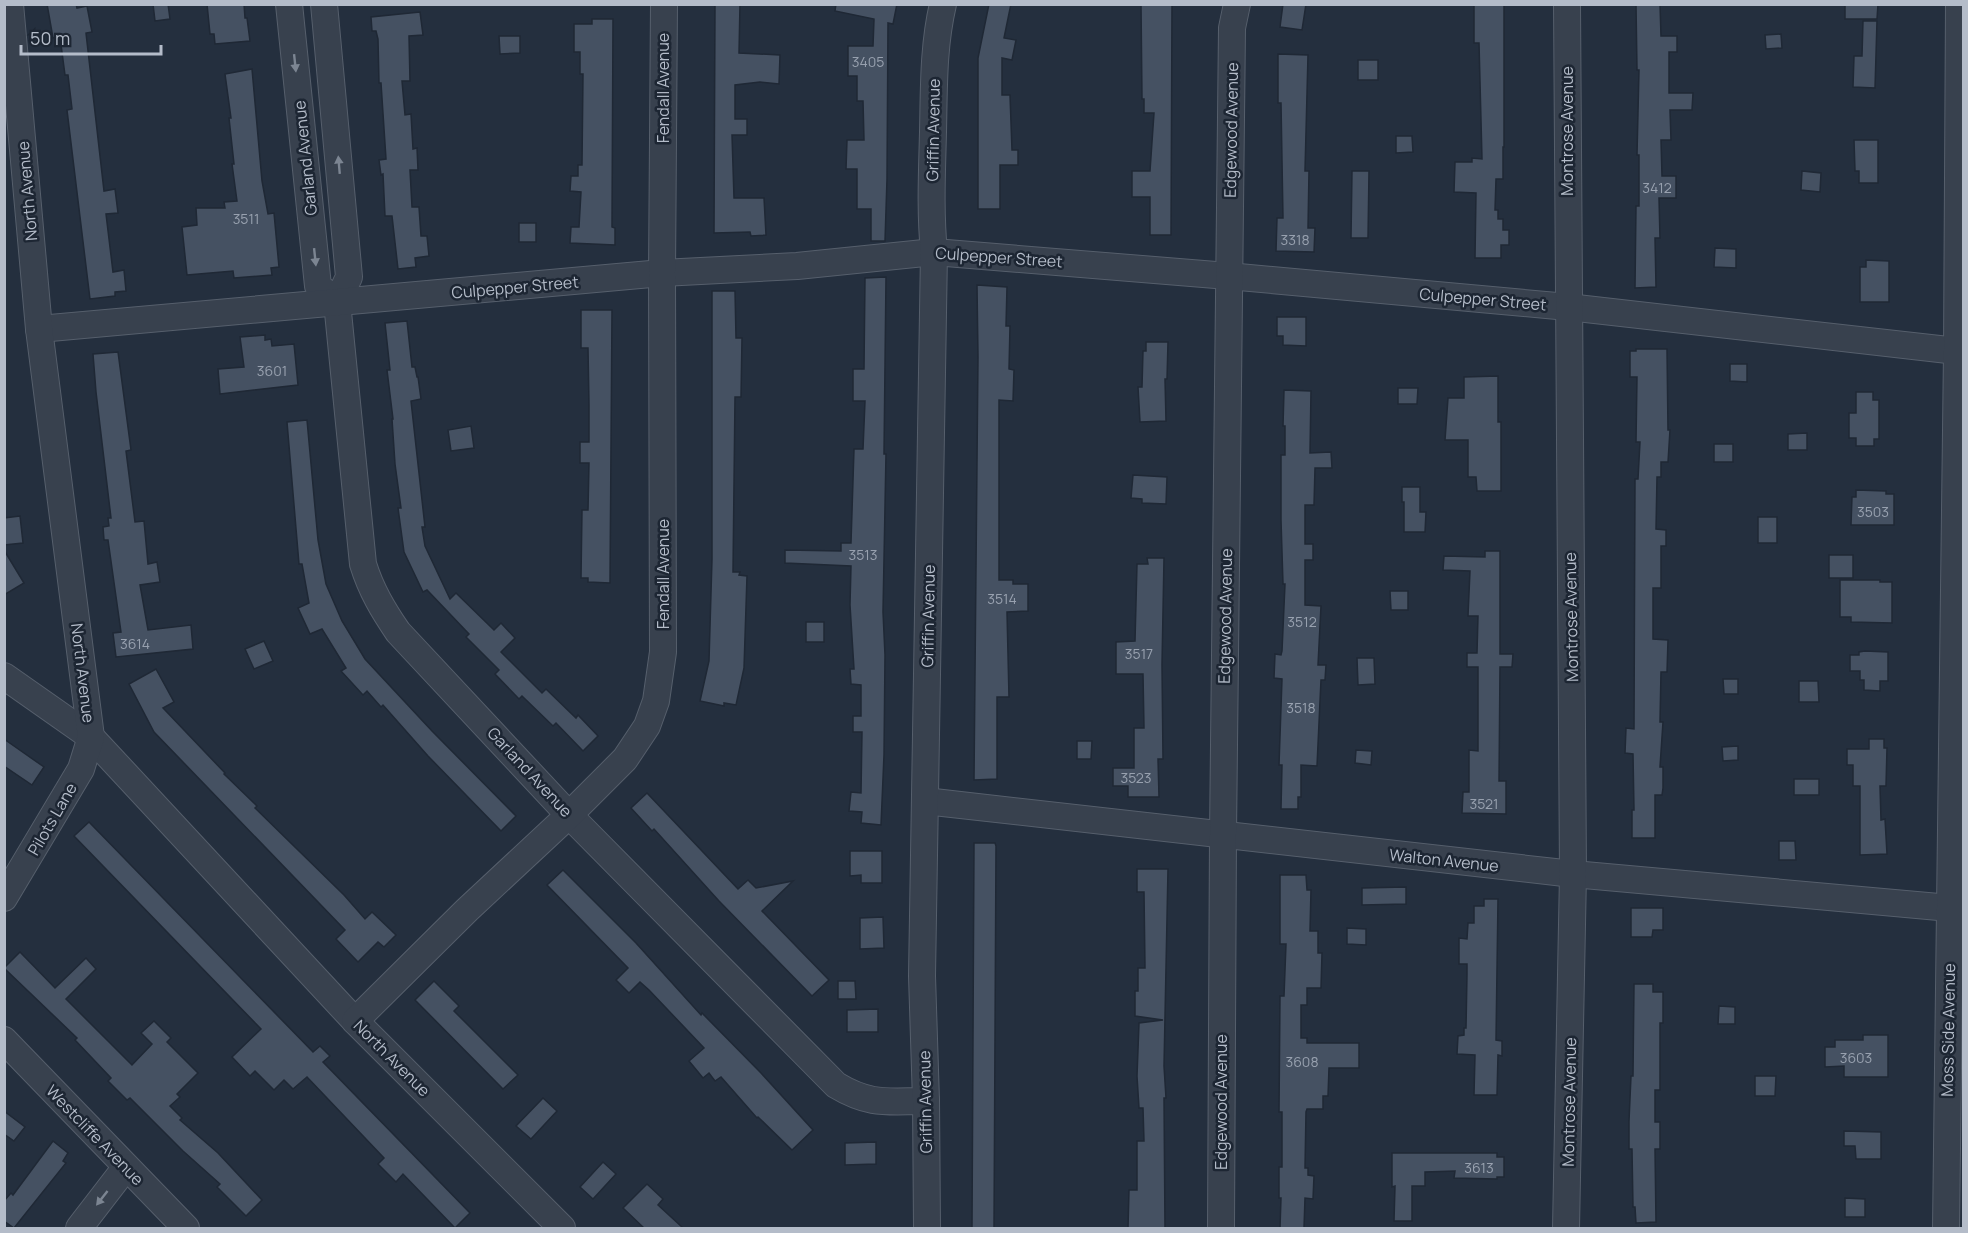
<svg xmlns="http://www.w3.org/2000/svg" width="1968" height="1233" viewBox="0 0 1968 1233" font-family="Manrope,sans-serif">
<rect width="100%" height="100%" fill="#242f3e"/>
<g fill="#455162" stroke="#1f2835" stroke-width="1.5">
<path d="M47,4h29l1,4 10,-2 5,26 -6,1 18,158 11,-2 3,24 -12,1 7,58 11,-2 2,21 -11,1v4l-25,3 -23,-189 5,-1 -4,-34h-3l-5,-38 -7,1z"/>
<path d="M153,4h15l2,15 -15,2z"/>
<path d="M207,4h37l1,14h2l3,23 -35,3 -1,-10h-4z"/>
<path d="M715,4h25l-1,49 41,2 -1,29 -19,-2 -25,3v34h12v16h-15l2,63h30l2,37 -15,1 -1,-4 -36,1z"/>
<path d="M836,4h61l-4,20 -5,-1 -1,156 -2,62h-14v-32h-14v-40h-11l1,-29h17l-1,-39h-6v-25h-9v-30h25l1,-27 -39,-8z"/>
<path d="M989,4h22l-7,34 12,2 -4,20 -10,-2v37h8l2,55h6v15h-18v44h-22v-151z"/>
<path d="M1141,4h31l-1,231h-21v-38h-18v-26h18l4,-58h-10v-14h-2z"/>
<path d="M1283,4h23l-4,26 -22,-3z"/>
<path d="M1474,4h30v143h-1v32h-7l-1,31h3v9h5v11h6v15h-8v13h-26l1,-65 -22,-1 1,-30h17v-4l10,1 -3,-116h-5z"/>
<path d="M1636,4h24l1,32h16v16h-8v41h24l-1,17h-22l1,30h-10l1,36h14v22h-17l1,40h-5l1,49 -21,1 1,-82h3v-51h-2l2,-85h-2z"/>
<path d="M1845,4h33l-1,15h-32z"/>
<path d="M420,12l3,23 -14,1 1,45h-8l3,34 6,-1 2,35 4,-1 1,22h-8l2,37h7l2,29h6l2,20 -14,2 1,9 -18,2 -6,-53h-7l-2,-42 -2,1 -2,-15 7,-1 -5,-76h-2l-1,-44 -2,-8h-4l-1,-14z"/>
<path d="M592,19h21l-1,208 3,1v17l-45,-2 1,-16h8l2,-35 -11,-1 1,-15h7v-11h4l1,-91h-3v-22h-6v-28h18z"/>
<path d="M1863,21h14l-2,67 -22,-1 1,-31h8z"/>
<path d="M1781,34l1,14 -16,1 -1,-14z"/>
<path d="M499,36h21v17l-20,1z"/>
<path d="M1278,54l30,1 -3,116h4l-1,57h7l-1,24 -38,-1 1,-33h6l-2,-115h-3z"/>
<rect x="1358" y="60" width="20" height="20"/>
<path d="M252,69l10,112 6,33 6,-1 5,54 -8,1 1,7 -38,3 -1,-7 -46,4 -5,-48 15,-2 -1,-17h29l-1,-6 13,-1 -5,-37h2l-5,-46h2l-6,-44z"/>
<path d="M1396,136h16l1,16 -17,1z"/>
<path d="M1854,140h24v43h-19v-12h-4z"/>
<path d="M1352,171h17l-1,67h-17z"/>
<path d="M1802,171l19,2 -1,19 -19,-2z"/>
<rect x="519" y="223" width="17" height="19"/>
<path d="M1715,248l21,1v19l-22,-1z"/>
<path d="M1866,260l23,1v41h-29v-35h6z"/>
<path d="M886,277l-2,177h2l-3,158 2,43 -1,100 -3,70 -20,-2 1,-11 -13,-1 2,-19 10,1 1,-61h-9v-16h8v-31l-10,-1 -1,-15h4l-4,-64 1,-39 -66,-3v-13l56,1v-8h10l3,-94h9l2,-48h-12v-32h11l1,-91z"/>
<path d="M977,285l30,2 -1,39h4l-1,43 5,1 -1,31 -14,-1v180h14v4h15v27l-21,1 2,85h-12v82l-23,1 4,-423z"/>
<path d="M712,291h23l1,47h6l-1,59h-6l-2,175h7l-1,3 8,1 -3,92 -8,37 -12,-2v3l-24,-5 9,-40 3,-102z"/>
<path d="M581,310h31l-2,273 -22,-1v-4h-7l1,-68h6l1,-47h-9v-21h9v-37l-1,-57h-7z"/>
<path d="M1277,317h29v29l-23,-1v-9h-6z"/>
<path d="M407,321l5,46h3l2,10h1l3,22 -10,2 14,126h-3l3,19 25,53 6,-6 38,37 7,-7 14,15 -14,14 41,41 4,-4 30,29 2,-3 20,21 -15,15 -27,-28 -3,3 -31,-30 -3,3 -24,-25 4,-4 -33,-33 3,-3 -42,-44 -4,2 -19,-40 -6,-44h3l-6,-44 -3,-45h1l-6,-49h3l-5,-47z"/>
<path d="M265,335v5l6,-1 1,7 22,-2 4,41 -78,9 -2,-25 26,-2 -4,-30z"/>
<path d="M1146,342h22l-1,37h-2l1,42 -26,1 -2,-35h4l1,-36h3z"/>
<path d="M1636,349h31l1,81h2l-2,32h-7v15h-4l-1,52 10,1v16h-5v42h-8v51l15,1 -1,32h-6l-1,50h3l-3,45h3v21l-1,7h-7v43h-23v-28h2l-1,-56 -8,-1 1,-25 8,1 1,-250h3l2,-37h-4l1,-65h-7v-26h6z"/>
<path d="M118,352l13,98 -5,1 9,71 9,-1 4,43 9,-2 3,20 -20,3 8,45 43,-5 2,24 -77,8 -3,-24 8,-1 -13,-92h-4l-1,-13 6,-1 -1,-8h3l-15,-126 -3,-38z"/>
<path d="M1730,364h17v18l-17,-1z"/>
<path d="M1498,376v46h3v69h-24l-1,-14h-8v-37h-23l3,-42h16v-21z"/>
<path d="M1398,388h20l-1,16h-19z"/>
<path d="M1284,390l27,1 -1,62 21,-1 1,16h-17l-1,37h-9v39h8v16h-8v45l16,1 -3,59h8l-1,15h-4l-4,86 -16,-1v32h-3v12h-17l1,-44h-3l3,-86 -8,-1 1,-24 6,1 1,-4 3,-67h-2l-2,-64v-65h4v-29h-2z"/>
<path d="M1856,392h17v8h6v39h-5v7h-18v-8h-7v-25h7z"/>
<path d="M307,420l11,120 8,44 16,37 23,38 67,72 84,85 -15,15 -73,-75 -45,-51 -2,2 -14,-16 -4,4 -22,-24 5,-3 -24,-39 -12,5 -12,-26 11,-5 -7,-39h-3l-12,-142z"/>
<path d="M471,426l3,22 -23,3 -3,-21z"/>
<path d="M1807,433v17h-19v-16z"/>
<rect x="1714" y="444" width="19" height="18"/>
<path d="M1133,475l34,2 -1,27 -24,-1v-4l-11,-1z"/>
<path d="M1402,487h18v25h6l-1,20h-21v-30h-2z"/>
<path d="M1856,490l30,1v3h8v31h-43l1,-28h4z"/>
<path d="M20,516l3,27 -19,2v-27z"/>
<rect x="1758" y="517" width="19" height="26"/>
<path d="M4,550l20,33 -20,12z"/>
<path d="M1485,551h15v103h13l-1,13h-12l-1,114h7v33l-44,-1 1,-21h6v-42l9,1v-84h-11v-14h10l1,-37h-10l2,-45 -27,-1 1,-14 41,1z"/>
<rect x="1829" y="555" width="24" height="23"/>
<path d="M1147,558h17l-2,107 1,94h-5l1,38h-31v-11h-15v-18h21v-40h10l-1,-54h-27v-32l19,-1 2,-77h11z"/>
<path d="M1840,580h40v2h12v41l-41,-1v-5h-11z"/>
<path d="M1390,591h18v19h-17z"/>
<rect x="806" y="622" width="18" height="20"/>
<path d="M264,641l9,20 -19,8 -9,-20z"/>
<path d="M1865,651l23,1v29h-8v10l-16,-1v-10h-4v-9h-10v-16h9v-3z"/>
<path d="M1357,658h17l1,26 -17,1z"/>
<path d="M156,669l18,33 -11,6 62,65 -1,1 33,32 -2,2 89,87 21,24 7,-7 24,23 -12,12 -6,-5 -20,20 -22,-23 9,-9 -191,-198 -25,-48z"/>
<path d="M1723,679h15v15h-14z"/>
<path d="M1799,681h19l1,21h-20z"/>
<path d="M4,739l40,28 -12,18 -28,-19z"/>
<path d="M1869,739h15v9h3l-1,38h-6l1,34 4,-1 2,35 -27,1v-69h-7v-21h-6v-16h22z"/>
<path d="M1077,741h15l-1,18h-14z"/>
<path d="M1738,746v14l-15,1 -1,-14z"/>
<path d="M1356,750l16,1 -1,14 -16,-2z"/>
<rect x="1794" y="779" width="25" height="16"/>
<path d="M647,793l91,96 10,-9 8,8 37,-7 -31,30 67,69 -17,16 -93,-95 -65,-72 -2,2 -21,-23z"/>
<path d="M89,822l224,230 7,-6 10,10 -7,6 147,151 -15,15 -52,-54 -7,8 -18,-18 6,-6 -77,-81 -14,12 -9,-9 -10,10 -19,-19 -5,5 -18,-19 29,-28 -187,-193z"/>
<path d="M1779,841h16l1,19h-17z"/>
<path d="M974,843h21l1,3 -2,382h-22z"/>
<path d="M850,851h32v32h-21v-8l-11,1z"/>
<path d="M1137,869h31l-4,197 2,32h-2l1,130h-37l1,-38h8v-49h7l-1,-33h-4l-2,-32 2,-53 24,-3 -28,-4v-25h3v-23h7l-1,-76h-7z"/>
<path d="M563,870l73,73 65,72 1,-2 59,60 52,57 -21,20 -34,-33 -1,1 -36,-41 -6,4 -6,-8 -6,5 -14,-17 15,-13 -55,-58 -9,-8 -11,11 -13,-13 12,-12 -81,-83z"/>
<path d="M1280,875h26l1,15h4l-1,41h8v22h4l-1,35h-14v17h-6v33h6v5h52v25h-30l-1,28h-5v13h-16l-1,3 -1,56h3v7l6,1 -1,23 -8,-1 -1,30h-24l1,-30h-2v-31h3v-55h-3l1,-116h4l2,-52h-6z"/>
<path d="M1406,887v17l-44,1v-17z"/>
<path d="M1484,899h14l-2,141 6,1v15l-4,-1 -1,40h-23l1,-40 -18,-1 1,-18 6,-1v-7h2l1,-54v-10h-8v-26l8,1 1,-16h6v-17h10z"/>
<path d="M1631,908h32v22h-10l-1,7h-21z"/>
<path d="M883,917l1,31 -24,1v-31z"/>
<path d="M1347,928l19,1v16l-19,-1z"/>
<path d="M20,952l35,36 31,-30 10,11 -30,30 66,66 20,-21 -11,-11 13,-12 17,17 -4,4 31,31 -21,21 3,3 -10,9 12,12 -2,2 38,33 44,47 -16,16 -29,-29 3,-3 -37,-33 -53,-53 -3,2 -19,-19 3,-3 -36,-38 2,-2 -73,-70z"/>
<path d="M434,981l25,25 -5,5 64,64 -15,14 -88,-89z"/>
<path d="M838,981h17l1,18h-18z"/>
<path d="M1634,984h19v8h10v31h-3v67h-5v32h5v27h-5l1,73 -20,1 -1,-16h-2l-1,-58h-3v-28l2,-45h2z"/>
<path d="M1719,1006l16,1v17h-17z"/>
<path d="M878,1009v23h-31v-22z"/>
<path d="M1863,1035h25v42h-44v-11l-19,1v-20h10v-7h28z"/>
<path d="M1755,1076h21l-1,20h-20z"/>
<path d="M543,1098l14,13 -26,28 -15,-13z"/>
<path d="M4,1111l21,16 -11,14 -10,-7z"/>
<path d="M1844,1131l37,1v27h-25l-1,-13h-11z"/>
<path d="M53,1141l15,12 -5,8 3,2 -52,65 -10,-7v-20l7,-8 2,2z"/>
<path d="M876,1142v22l-31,1v-22z"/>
<path d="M1392,1153h105v4h7v20h-7v2l-43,-1 1,-7 -30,1v14h-13v35h-18l1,-35 -3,1z"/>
<path d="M603,1162l13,12 -23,25 -13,-12z"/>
<path d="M647,1184l16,15 -5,6 25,23h-39l-21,-20z"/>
<path d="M1845,1198l20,1v18h-20z"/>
</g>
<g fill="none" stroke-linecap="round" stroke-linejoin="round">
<g stroke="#565f6c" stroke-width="28">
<g id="minor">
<path d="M289,4l29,282 19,16 12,-25 -25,-273"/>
<path d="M337,302l26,262c8,26 20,46 35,68l171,183 267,270c35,21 52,16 90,16"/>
<path d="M39,329l623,-56 135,-7 137,-14 294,24 340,31 389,44"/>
<path d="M4,676l87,61 264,284 207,207"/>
<path d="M925,801l648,73 377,34 14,3"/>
<path d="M4,898l77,-129 10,-32 -52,-408 -29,-325"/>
<path d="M355,1021l112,-111 102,-95 56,-56 22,-33 9,-25 7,-49 -1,-379 2,-269"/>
<path d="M4,1040l182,188"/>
<path d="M79,1228l47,-61"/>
<path d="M927,1228l-1,-127 -4,-125 12,-724c-4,-40 -2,-80 -1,-120 1,-43 0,-85 10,-128"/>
<path d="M1221,1228l2,-393 9,-807 5,-24"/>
<path d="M1566,1228l7,-354 -6,-870"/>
<path d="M1946,1228l11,-877 2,-347"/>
</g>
</g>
<use href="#minor" stroke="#38414e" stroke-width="26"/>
</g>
<defs><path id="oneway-solid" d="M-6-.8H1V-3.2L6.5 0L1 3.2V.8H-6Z" transform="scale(1.5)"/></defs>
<g fill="#7c8592">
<use href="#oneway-solid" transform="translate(295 63) rotate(84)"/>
<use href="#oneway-solid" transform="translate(339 165) rotate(-95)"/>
<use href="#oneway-solid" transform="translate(315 257) rotate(84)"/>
<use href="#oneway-solid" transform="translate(102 1198) rotate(128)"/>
</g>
<g text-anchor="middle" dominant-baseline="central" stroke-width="5" stroke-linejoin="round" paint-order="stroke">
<g font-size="14" fill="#98a1af">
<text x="868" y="61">3405</text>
<text x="1657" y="187">3412</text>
<text x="246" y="218">3511</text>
<text x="1295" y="239">3318</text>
<text x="272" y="370">3601</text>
<text x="1873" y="511">3503</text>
<text x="863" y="554">3513</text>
<text x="1002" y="598">3514</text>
<text x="1302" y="621">3512</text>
<text x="135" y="643">3614</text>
<text x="1139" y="653">3517</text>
<text x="1301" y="707">3518</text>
<text x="1136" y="777">3523</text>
<text x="1484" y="803">3521</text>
<text x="1856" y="1057">3603</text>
<text x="1302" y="1061">3608</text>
<text x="1479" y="1167">3613</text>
</g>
<g font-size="16" fill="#b4bcc9" stroke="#1d2633">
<text transform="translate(663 88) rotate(-90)">Fendall Avenue</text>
<text transform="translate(933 130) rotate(-89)">Griffin Avenue</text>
<text transform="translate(1231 130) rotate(-89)">Edgewood Avenue</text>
<text transform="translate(1567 131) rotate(-90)">Montrose Avenue</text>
<text transform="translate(305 158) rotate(-96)">Garland Avenue</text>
<text transform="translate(27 191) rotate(-95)">North Avenue</text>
<text transform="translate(999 257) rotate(4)">Culpepper Street</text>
<text transform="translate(515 287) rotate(-5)">Culpepper Street</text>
<text transform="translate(1483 299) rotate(5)">Culpepper Street</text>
<text transform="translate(663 574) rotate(-90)">Fendall Avenue</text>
<text transform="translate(928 616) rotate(-89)">Griffin Avenue</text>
<text transform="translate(1225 616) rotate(-89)">Edgewood Avenue</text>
<text transform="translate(1571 617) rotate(-91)">Montrose Avenue</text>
<text transform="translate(83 673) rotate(83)">North Avenue</text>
<text transform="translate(530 772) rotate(47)">Garland Avenue</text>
<text transform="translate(52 819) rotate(-60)">Pilots Lane</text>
<text transform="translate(1444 860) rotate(6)">Walton Avenue</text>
<text transform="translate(1948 1030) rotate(-89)">Moss Side Avenue</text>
<text transform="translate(392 1058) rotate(45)">North Avenue</text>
<text transform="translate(925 1102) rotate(-91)">Griffin Avenue</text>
<text transform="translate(1221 1102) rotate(-90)">Edgewood Avenue</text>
<text transform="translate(1569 1102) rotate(-89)">Montrose Avenue</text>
<text transform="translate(95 1135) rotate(46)">Westcliffe Avenue</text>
</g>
</g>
<rect width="1968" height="1233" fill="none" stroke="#b4bcc9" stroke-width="12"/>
<path d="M21 45v9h140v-9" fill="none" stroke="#b4bcc9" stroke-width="3"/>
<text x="30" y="45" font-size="18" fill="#b4bcc9" stroke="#1d2633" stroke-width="4.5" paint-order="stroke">50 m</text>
</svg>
